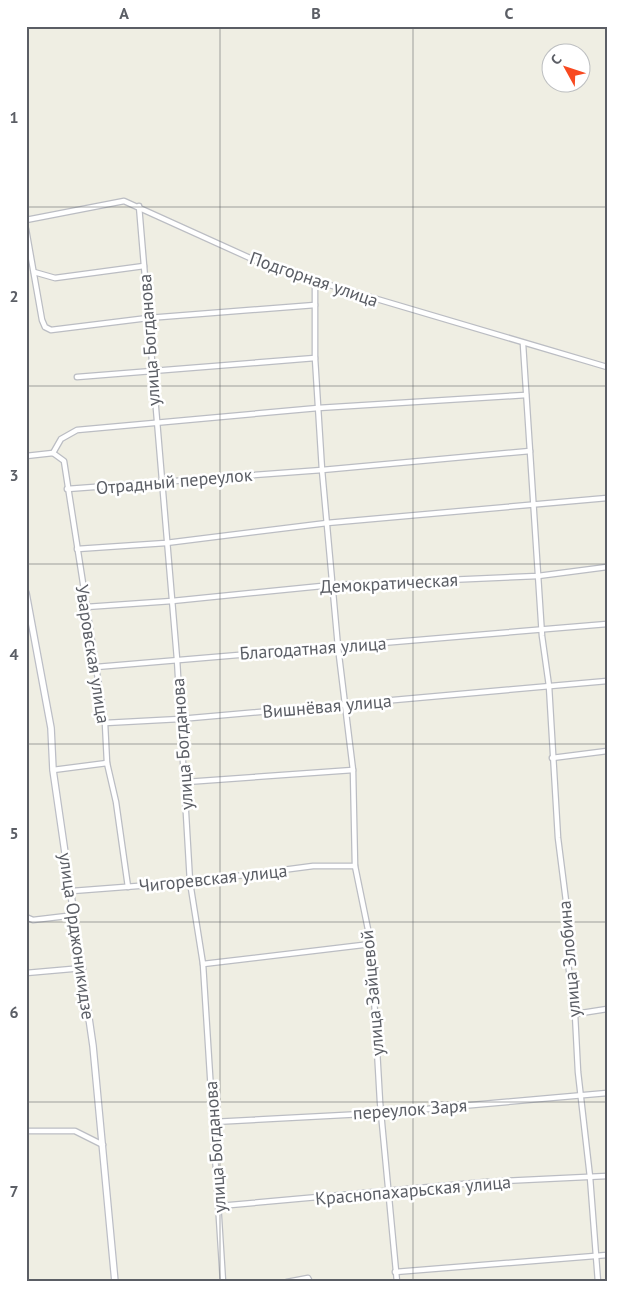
<svg xmlns="http://www.w3.org/2000/svg" width="633" height="1308" viewBox="0 0 633 1308" font-family="'PT Sans',sans-serif">
<rect width="100%" height="100%" fill="#efeee3"/>
<g fill="none" stroke-linecap="round" stroke-linejoin="round">
<g stroke="#bbbdc3" stroke-width="7">
<g id="street">
<path d="M139,206l38,453 13,223 13,82 20,318"/>
<path d="M26,220l98,-19 148,67 335,99"/>
<path d="M26,229l16,91 3,7 6,3 97,-12 167,-13"/>
<path d="M34,272l21,6 89,-12"/>
<path d="M315,282v76l7,112 16,177 15,123 2,96 16,78 9,158 17,180"/>
<path d="M523,344l19,292 7,50 9,152 9,71 1,54 7,51 3,58 12,105 8,105"/>
<path d="M77,377l238,-19"/>
<path d="M53,453l8,-14 16,-9 241,-22 208,-13"/>
<path d="M26,456l27,-3 11,8 32,206 9,56 2,40 9,39 12,85"/>
<path d="M67,489l255,-19 208,-19"/>
<path d="M77,549l89,-6 161,-20 280,-25"/>
<path d="M86,607l86,-6 160,-16 206,-9 69,-9"/>
<path d="M96,667l511,-43"/>
<path d="M105,723l75,-4 427,-38"/>
<path d="M552,758l55,-7"/>
<path d="M53,770l54,-7"/>
<path d="M186,782l167,-12"/>
<path d="M72,891l118,-9 123,-16h42"/>
<path d="M26,917l7,3 42,-5"/>
<path d="M203,964l168,-20"/>
<path d="M26,973l57,-5"/>
<path d="M575,1014l32,-5"/>
<path d="M213,1122l169,-9 225,-20"/>
<path d="M26,1131h49l28,14"/>
<path d="M219,1206l266,-24 122,-6"/>
<path d="M395,1272l212,-17"/>
<path d="M287,1282l21,-4 2,4"/>
</g>
</g>
<g stroke="#bcbec6" stroke-width="8">
<path id="secondary" d="M26,593l25,135 2,42 40,276 22,236"/>
</g>
<use href="#street" stroke="#fff" stroke-width="4.5"/>
<use href="#secondary" stroke="#fff" stroke-width="5.5"/>
</g>
<path fill="none" stroke="#5b5e65" stroke-width="1" stroke-opacity="0.55" d="M220,26v1256M413,26v1256M26,207h581M26,386h581M26,564h581M26,744h581M26,922h581M26,1102h581"/>
<g text-anchor="middle" dominant-baseline="central" stroke-width="5" stroke-linejoin="round" paint-order="stroke">
<g font-size="18" fill="#5b5e65" stroke="#fff">
<text transform="translate(314 279) rotate(19)">Подгорная улица</text>
<text transform="translate(149 340) rotate(-94)">улица Богданова</text>
<text transform="translate(174 481) rotate(-5)">Отрадный переулок</text>
<text transform="translate(389 583) rotate(-3)">Демократическая</text>
<text transform="translate(313 648) rotate(-4)">Благодатная улица</text>
<text transform="translate(93 654) rotate(81)">Уваровская улица</text>
<text transform="translate(327 706) rotate(-5)">Вишнёвая улица</text>
<text transform="translate(182 744) rotate(-94)">улица Богданова</text>
<text transform="translate(213 878) rotate(-6)">Чигоревская улица</text>
<text transform="translate(77 936) rotate(82)">улица Орджоникидзе</text>
<text transform="translate(569 959) rotate(-95)">улица Злобина</text>
<text transform="translate(372 993) rotate(-95)">улица Зайцевой</text>
<text transform="translate(410 1109) rotate(-4)">переулок Заря</text>
<text transform="translate(215 1147) rotate(-94)">улица Богданова</text>
<text transform="translate(413 1190) rotate(-5)">Краснопахарьская улица</text>
</g>
</g>
<rect width="633" height="1308" fill="none" stroke="#ffffff" stroke-width="55"/>
<g transform="translate(566 68) rotate(310)"><circle r="24" fill="#ffffff" stroke="#bdbfc1"/>
<path d="M0-4L9 19L0 12L-9 19Z" fill="#f84920"/>
<text y="-8" font-size="14" font-weight="bold" text-anchor="middle" fill="#5b5e65">С</text>
</g>
<rect x="28" y="28" width="578" height="1252" fill="none" stroke="#5b5e65" stroke-width="2"/>
<g font-size="16" text-anchor="middle" font-weight="bold" fill="#5b5e65">
<text x="124" y="19">A</text>
<text x="316" y="19">B</text>
<text x="509" y="19">C</text>
<text x="14" y="123">1</text>
<text x="14" y="302">2</text>
<text x="14" y="481">3</text>
<text x="14" y="660">4</text>
<text x="14" y="839">5</text>
<text x="14" y="1018">6</text>
<text x="14" y="1197">7</text>
</g>
</svg>
